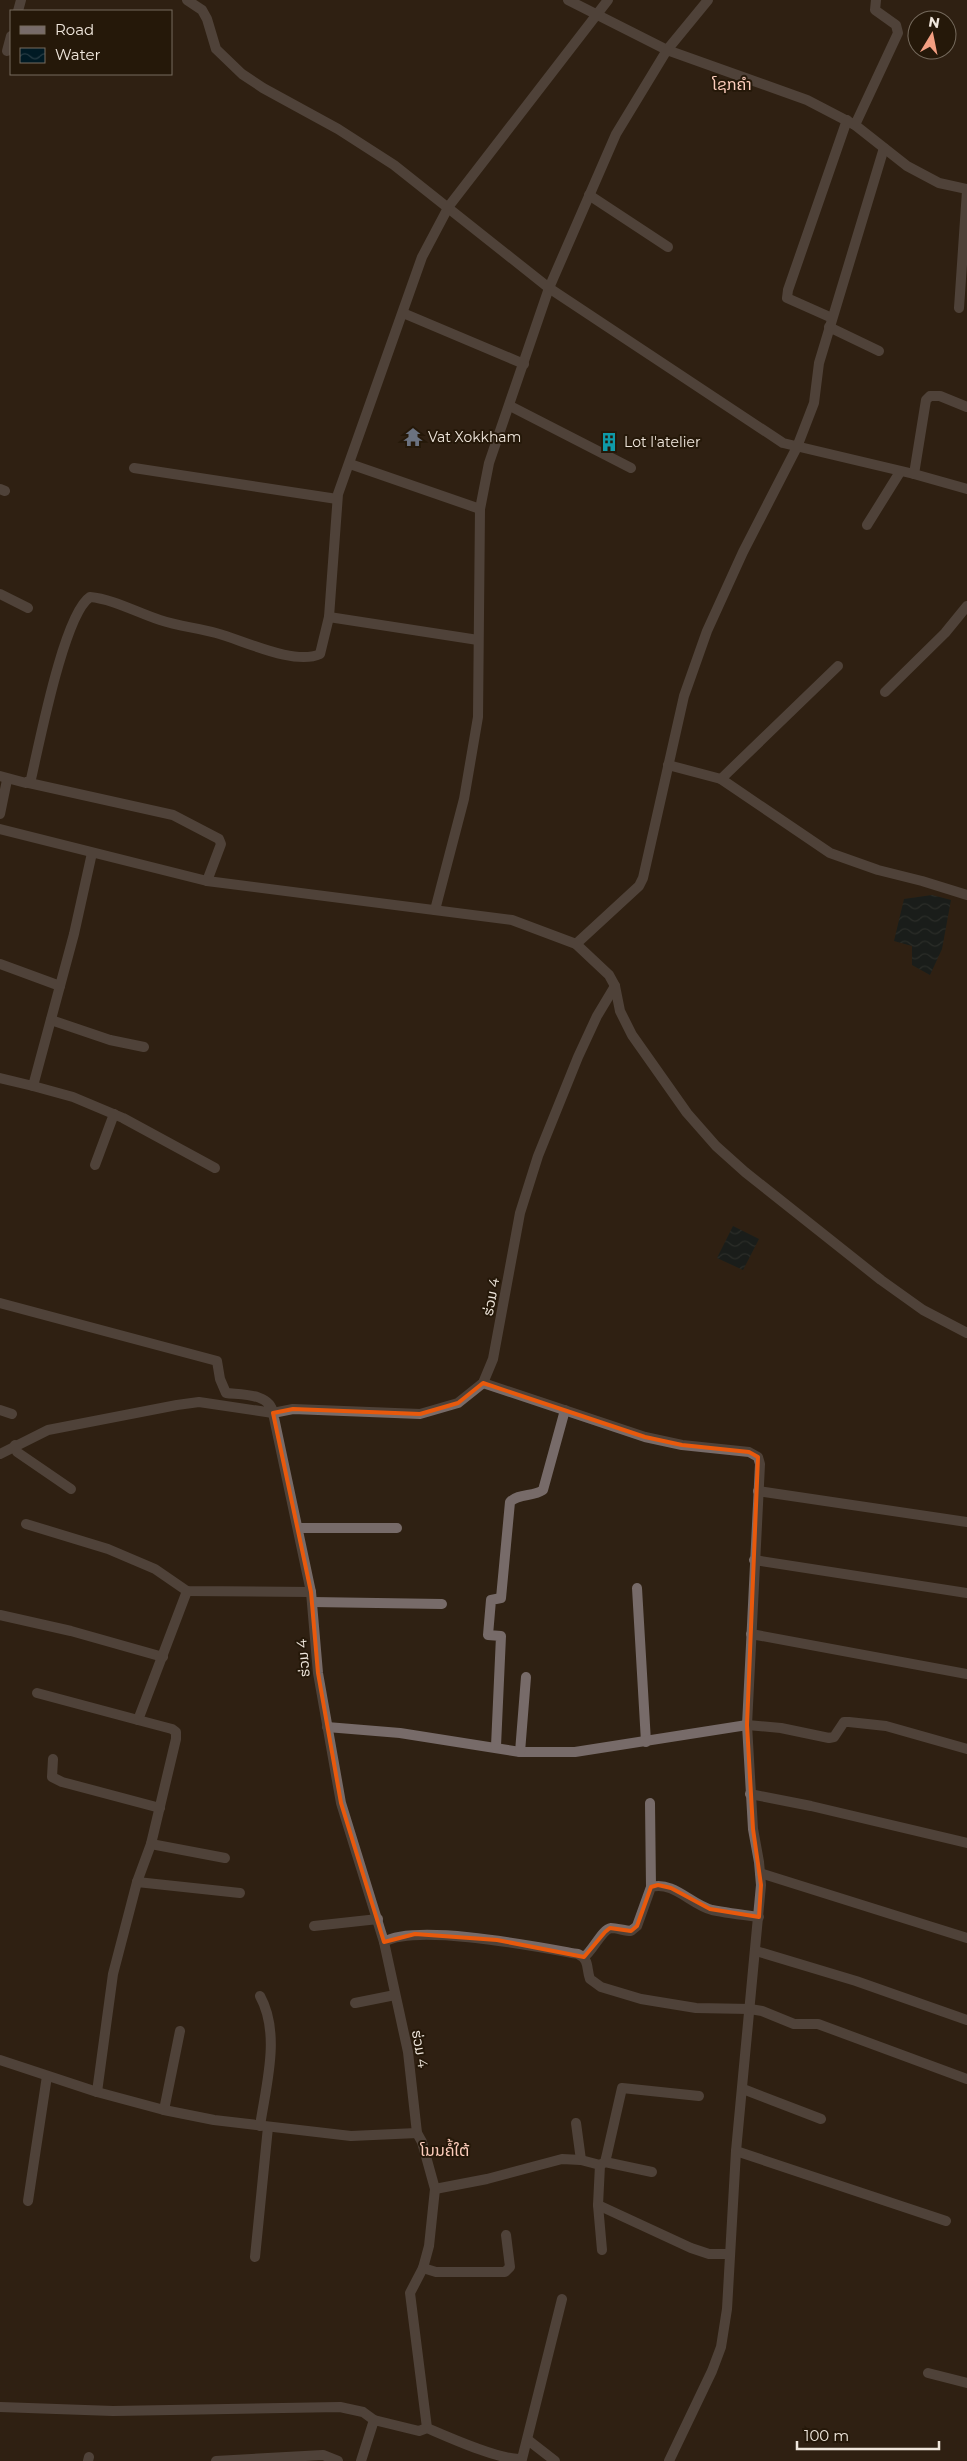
<svg xmlns="http://www.w3.org/2000/svg" width="967" height="2461" viewBox="0 0 967 2461" font-family="Montserrat,'Noto Sans Lao',sans-serif">
<defs>
<pattern id="water-waves" width="16" height="10" patternUnits="userSpaceOnUse" patternTransform="scale(1.25)"><rect width="16" height="10" fill="#001a24"/><path d="M0 5q4-4 8 0t8 0" fill="none" stroke="#263b43"/></pattern>
</defs>
<rect width="100%" height="100%" fill="#2f2113"/>
<g fill="url(#water-waves)">
<path d="M932,895l19,5 -9,49 -12,26 -18,-10v-19l-18,-5 10,-42z"/>
<path d="M733,1226l26,13 -16,31 -26,-12z"/>
</g>
<g fill="none" stroke-linecap="round" stroke-linejoin="round">
<g stroke="#776b69" stroke-width="10">
<path d="M187,0l15,10 5,9 9,30 26,25 21,14 75,41 56,36 155,123 234,155 131,31 53,15"/>
<path d="M568,0l99,50 140,50 48,25 52,41 32,17 28,6"/>
<path d="M18,11l3,-11"/>
<path d="M7,51l4,-15"/>
<path d="M855,125l43,-92 -2,-8 -21,-15 1,-10"/>
<path d="M589,195l79,52"/>
<path d="M959,308l8,-117"/>
<path d="M403,313l121,51"/>
<path d="M832,318l-45,-20 1,-8 59,-170"/>
<path d="M829,327l50,24"/>
<path d="M510,406l121,62"/>
<path d="M350,464l130,45"/>
<path d="M134,468l203,31"/>
<path d="M914,474l12,-74 4,-4h10l27,11"/>
<path d="M0,489l5,2"/>
<path d="M867,525l33,-53"/>
<path d="M0,594l28,14"/>
<path d="M329,617l149,23"/>
<path d="M885,692l60,-59 22,-27"/>
<path d="M668,765l53,14 109,74 48,17 44,11 45,14"/>
<path d="M0,776l26,7 5,-4c8,-34 33,-165 59,-182 23,2 48,16 70,23 18,6 38,8 56,13 27,7 78,33 104,21l9,-37 9,-123 84,-237 27,-51 159,-206"/>
<path d="M721,779l117,-113"/>
<path d="M29,783l144,32 46,24 2,5 -14,37"/>
<path d="M0,814l7,-34"/>
<path d="M0,829l207,52 305,39 64,24 33,31 6,11 5,25 12,24 55,78 29,33 29,26 136,108 42,30 44,23"/>
<path d="M435,910l29,-111 14,-82 2,-208 9,-46 60,-175 67,-154 51,-84 41,-50"/>
<path d="M576,944l63,-58 4,-8 41,-182 23,-65 36,-79 54,-105 17,-44 5,-40 65,-215"/>
<path d="M0,964l60,22"/>
<path d="M51,1020l59,20 34,7"/>
<path d="M0,1078l33,8 41,-152 18,-81"/>
<path d="M33,1086l40,11 50,21 92,50"/>
<path d="M95,1165l19,-51"/>
<path d="M0,1303l217,58 3,18 6,14c16,2 44,0 47,20l-74,-11 -22,3 -129,25 -48,24"/>
<path d="M483,1383l162,54 37,8 67,7 9,5 2,7 -13,261 6,104 6,33 2,23 -25,266 -9,158 -6,38 -9,24 -43,90"/>
<path d="M0,1410l12,4"/>
<path d="M15,1445l2,7 54,37"/>
<path d="M758,1491l209,31"/>
<path d="M26,1524l82,25 47,20 32,22 124,1"/>
<path d="M298,1528h99"/>
<path d="M754,1560l213,33"/>
<path d="M637,1588l9,154"/>
<path d="M312,1602l130,2"/>
<path d="M0,1615l71,16 92,26"/>
<path d="M751,1634l216,40"/>
<path d="M37,1693l101,27"/>
<path d="M327,1727l73,6 120,19h55l172,-27 34,3 48,10 5,-1 10,-15h5l37,4 81,23"/>
<path d="M496,1746l5,-110 -13,-1 3,-35 10,-2 9,-96c9,-9 23,-5 33,-12l22,-80"/>
<path d="M520,1752l6,-75"/>
<path d="M53,1759l-1,18 10,5 98,26"/>
<path d="M750,1794l61,12 156,37"/>
<path d="M650,1803l1,84"/>
<path d="M151,1844l74,14"/>
<path d="M760,1873l207,65"/>
<path d="M137,1882l103,11"/>
<path d="M314,1926l64,-7"/>
<path d="M384,1942c32,-19 154,5 194,12 12,6 8,14 12,25l11,8 40,12 55,9 54,1 12,2 32,13h24l149,55"/>
<path d="M756,1951l100,30 111,39"/>
<path d="M584,1957c9,-6 18,-28 27,-29 6,0 14,3 20,3l6,-5 14,-39c23,-6 39,17 61,23 15,3 31,5 47,7"/>
<path d="M260,1996c21,38 6,89 0,130"/>
<path d="M355,2003l40,-8"/>
<path d="M0,2060l97,32 67,18 50,10 137,16 66,-3"/>
<path d="M743,2089l78,30"/>
<path d="M97,2092l16,-118 24,-92 14,-38 25,-105v-7l-4,-3 -34,-9 49,-129"/>
<path d="M164,2110l16,-79"/>
<path d="M576,2123l5,37"/>
<path d="M736,2151l210,70"/>
<path d="M605,2162l47,10"/>
<path d="M435,2189l52,-10 75,-20 19,1 19,5"/>
<path d="M28,2201l19,-125"/>
<path d="M598,2205l93,43 18,6h20"/>
<path d="M602,2250l-4,-45 2,-40 5,-3 2,-8 15,-66 77,8"/>
<path d="M255,2257l13,-130"/>
<path d="M423,2268l13,4h69l5,-5 -4,-32"/>
<path d="M928,2373l39,10"/>
<path d="M0,2407l113,4 227,-4 23,5 11,8"/>
<path d="M427,2428c21,9 74,33 95,31l40,-160"/>
<path d="M528,2440l27,21"/>
<path d="M88,2461l1,-4"/>
<path d="M216,2461l107,-6 15,6"/>
<path d="M361,2461l13,-41 45,11 8,-3 -17,-135 13,-25 6,-22 6,-57 -13,-47 -5,-9 -9,-81 -24,-110 -43,-139 -23,-130 -7,-81 -38,-179 20,-4 127,5 38,-11 25,-20 10,-24 27,-146 18,-57 40,-99 19,-41 18,-30"/>
</g>
</g>
<path d="M0 0H967V2461H0ZM483,1383l162,54 37,8 67,7 9,5 -11,268 6,104 8,56 -2,32 -49,-8 -39,-21 -13,-3 -7,2 -14,39 -6,5 -21,-3 -5,4 -21,25 -87,-17 -82,-6 -31,8 -43,-139 -23,-130 -7,-81 -38,-179 20,-4 127,5 38,-11z" fill="#2f2113" fill-opacity=".55" fill-rule="evenodd"/>
<path fill="none" stroke="#e8590c" stroke-width="4" stroke-linejoin="round" d="M483,1383l162,54 37,8 67,7 9,5 -11,268 6,104 8,56 -2,32 -49,-8 -39,-21 -13,-3 -7,2 -14,39 -6,5 -21,-3 -5,4 -21,25 -87,-17 -82,-6 -31,8 -43,-139 -23,-130 -7,-81 -38,-179 20,-4 127,5 38,-11z"/>
<defs>
<g id="temple-bare" transform="scale(1.5)"><path d="M0-6L5-2H3V0L6.5 2.5H4V6H1.5V3h-3V6H-4V2.5H-6.5L-3 0V-2H-5Z" fill="#6b7280" stroke="#251809" stroke-width="2.5" paint-order="stroke"/></g>
<g id="building-bare" transform="scale(1.5)"><path d="M-4-6H4V6H1V3H-1V6H-4ZM-2.5-4.3h1.7v1.8h-1.7ZM.8-4.3h1.7v1.8H.8ZM-2.5-1h1.7V.8h-1.7ZM.8-1h1.7V.8H.8Z" fill="#0f9aa8" stroke="#251809" stroke-width="2.5" paint-order="stroke"/></g>
</defs>
<g fill-rule="evenodd">
<use href="#temple-bare" x="413" y="437"/>
<use href="#building-bare" x="609" y="442"/>
</g>
<g text-anchor="middle" dominant-baseline="central" stroke-width="4" stroke-linejoin="round" paint-order="stroke">
<g font-size="14" fill="#f0e7dd" stroke="#251809" text-anchor="start">
<text x="428" y="437">Vat Xokkham</text>
<text x="624" y="442">Lot l'atelier</text>
</g>
<g font-size="14" fill="#f0e7dd" stroke="#251809">
<text transform="translate(491 1297) rotate(-80)">ຮ່ວມ 4</text>
<text transform="translate(303 1658) rotate(-95)">ຮ່ວມ 4</text>
<text transform="translate(420 2049) rotate(80)">ຮ່ວມ 4</text>
</g>
<g font-size="16" fill="#fdcdbc" stroke="#251809">
<text x="732" y="84">ໂຊກຄຳ</text>
<text x="445" y="2150">ໂນນຄໍ້ໃຕ້</text>
</g>
</g>
<rect x="10" y="10" width="162" height="65" fill="#251809" stroke="#766b5e"/>
<rect x="20" y="26" width="25" height="8" fill="#776b69" stroke="#766b5e"/>
<text x="55" y="35" font-size="15" fill="#f0e7dd">Road</text>
<rect x="20" y="48" width="25" height="15" fill="url(#water-waves)" stroke="#766b5e"/>
<text x="55" y="60" font-size="15" fill="#f0e7dd">Water</text>
<g transform="translate(932 35) rotate(10)"><circle r="24" fill="#251809" stroke="#766b5e"/>
<path d="M0-4L9 19L0 12L-9 19Z" fill="#f39f82"/>
<text y="-8" font-size="14" font-weight="bold" text-anchor="middle" fill="#f0e7dd">N</text>
</g>
<path d="M797 2441v8h142v-8" fill="none" stroke="#f0e7dd" stroke-width="2.5"/>
<text x="804" y="2441" font-size="15" fill="#f0e7dd" stroke="#251809" stroke-width="4" paint-order="stroke">100 m</text>
</svg>
